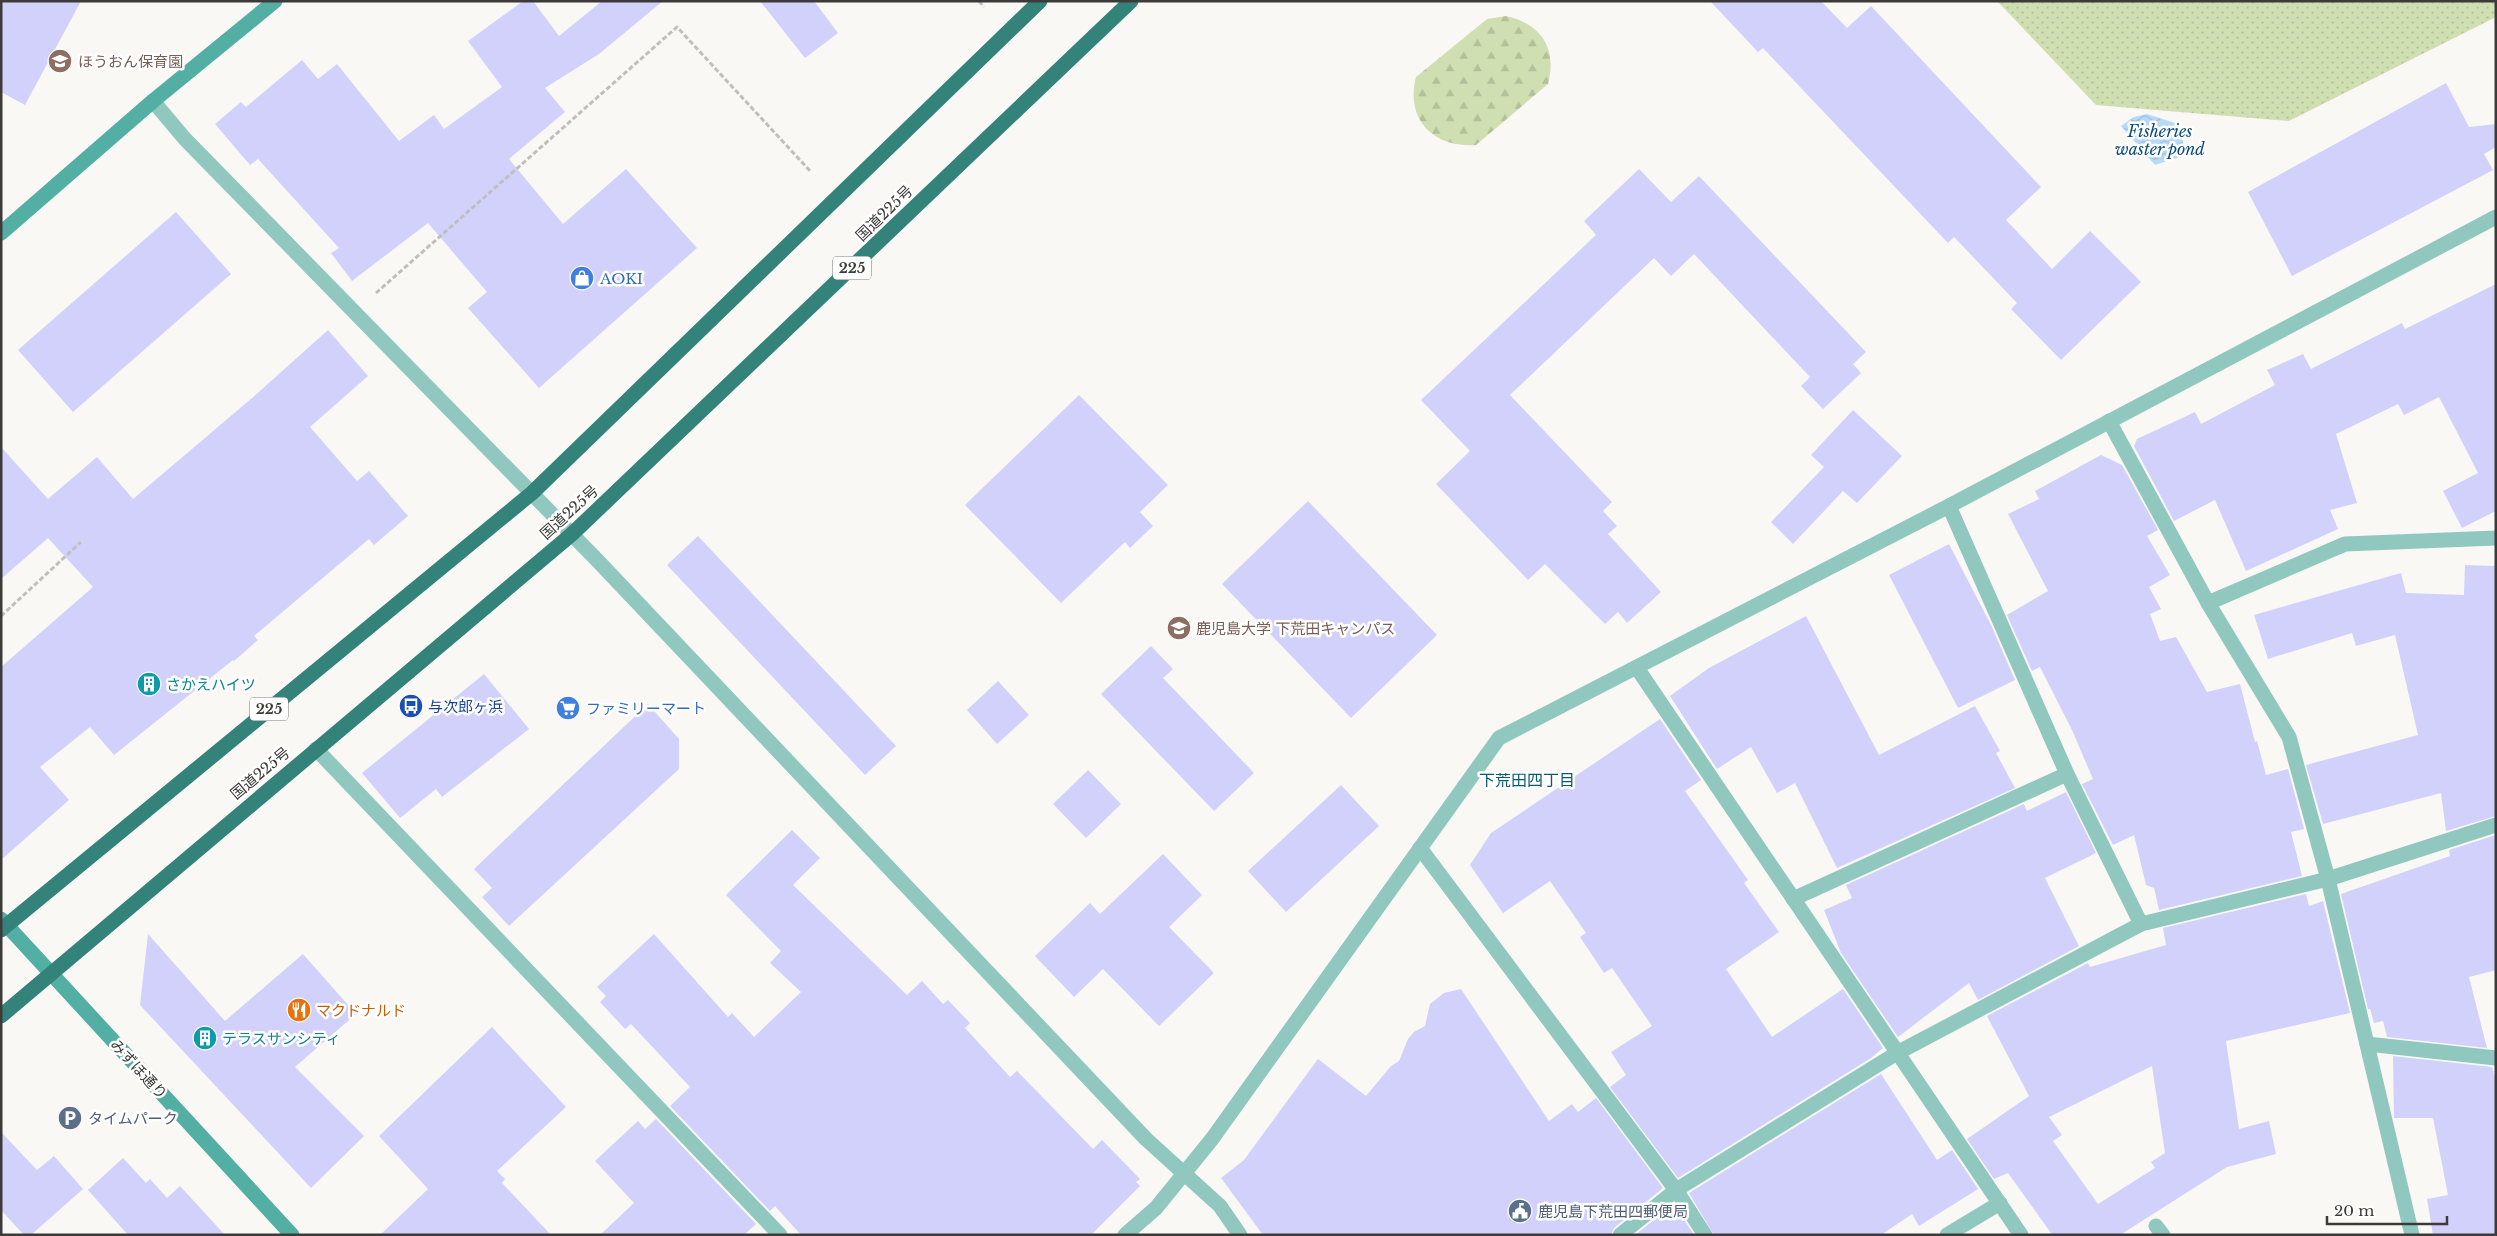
<svg xmlns="http://www.w3.org/2000/svg" width="2497" height="1236" viewBox="0 0 2497 1236" font-family="'Libre Baskerville','Noto Sans JP',serif">
<defs>
<pattern id="green-dots" width="8" height="8" patternUnits="userSpaceOnUse" patternTransform="scale(1.25)"><rect width="8" height="8" fill="#d0dfb2"/><path d="M2 2h.1M6 6h.1" fill="none" stroke="#b4c09a" stroke-width="1.8" stroke-linecap="round"/></pattern>
<pattern id="forest-firs" width="22" height="20" patternUnits="userSpaceOnUse" patternTransform="scale(1.25)"><rect width="22" height="20" fill="#d0dfb2"/><path d="M5 1l3.5 6h-7zM16 11l3.5 6h-7z" fill="#b4c09a"/></pattern>
<pattern id="water-waves" width="16" height="10" patternUnits="userSpaceOnUse" patternTransform="scale(1.25)"><rect width="16" height="10" fill="#b8dafa"/><path d="M0 5q4-4 8 0t8 0" fill="none" stroke="#9fbcd7"/></pattern>
</defs>
<rect width="100%" height="100%" fill="#faf8f5"/>
<path fill="url(#green-dots)" d="M1997,1h499v16l-207,104 -193,-16z"/>
<path fill="url(#forest-firs)" d="M1506,16c36,8 51,33 42,68l-72,61c-43,3 -71,-26 -60,-68l71,-58z"/>
<path fill="url(#water-waves)" d="M2147,114l28,9 13,31 -33,11 -34,-39 13,-9z"/>
<g fill="#d1d1fb" fill-rule="evenodd">
<path d="M1,1h80l-56,104 -24,-13z"/>
<path d="M523,1h10l26,35 43,-35h61l-64,53 -54,34 20,24 -56,47 54,65 63,-55 71,79 -158,140 -71,-80 19,-16 -59,-69 -76,58 -21,-28 8,-5 -81,-89 -8,6 -35,-41 26,-22 5,5 56,-47 16,19 19,-15 62,77 35,-26 10,14 58,-42 -34,-46z"/>
<path d="M760,1h54l24,32 -33,25z"/>
<path d="M1710,1h111l26,27 24,-22 170,181 -35,33 46,49 38,-38 51,51 -80,78 -50,-51 6,-6 -63,-66 -6,6 -185,-195 -5,4z"/>
<path d="M2446,83l23,44 27,-3v23l-12,7 9,16 -201,106 -44,-84z"/>
<path d="M1639,169l32,33 28,-26 167,176 -13,12 8,9 -38,36 -22,-23 9,-9 -116,-123 -23,22 -17,-18 -144,137 102,107 -9,9 14,15 -9,8 53,58 -34,31 -9,-11 -13,12 -60,-60 -17,16 -92,-96 34,-33 -49,-51 175,-165 -12,-14z"/>
<path d="M176,212l55,62 -158,138 -55,-62z"/>
<path d="M2496,284v227l-34,17 -19,-37 35,-18 -39,-76 -35,18 -6,-11 -62,30 21,69 -27,7 8,19 -92,42 -31,-71 -41,21 -40,-75 3,-7 58,-27 6,12 74,-39 -8,-15 36,-16 8,15 91,-46 3,6z"/>
<path d="M328,330l40,46 -58,51 47,54 12,-10 39,45 -34,29 -5,-6 -115,97 4,4 -24,21 -1,-1 -119,95 -24,-28 -50,40 29,33 -68,60v-193l92,-80 -45,-49 -47,41v-132l47,52 49,-42 36,42 119,-101z"/>
<path d="M1079,395l89,90 -28,27 13,14 -23,22 -5,-6 -64,61 -96,-98z"/>
<path d="M1853,410l49,46 -45,47 -14,-12 -50,53 -22,-22 53,-55 -13,-12z"/>
<path d="M2101,455l21,10 36,65 -11,6 23,39 -21,12 12,22 -11,5 10,27 16,-4 31,55 33,-8 15,58 2,-1 9,34 22,-6 16,60 -13,3 11,44 -143,34 -5,-22 -8,-3 -12,-50 -21,10 -31,-61 11,-5 -21,-49 -32,-63 -8,4 -25,-56 41,-24 -40,-77 31,-15 -4,-8z"/>
<path d="M1308,501l129,134 -86,83 -129,-134z"/>
<path d="M698,536l198,210 -31,29 -198,-210z"/>
<path d="M1949,544l42,81 24,55 -57,28 -69,-133z"/>
<path d="M2465,565l31,1v250l-50,15 -5,-38 -118,31 -17,-59 112,-30 -23,-100 -39,11 -4,-13 -84,26 -14,-44 147,-42 5,20 58,2z"/>
<path d="M1806,616l73,139 96,-49 25,45 -4,2 19,35 -178,80 -42,-85 -18,10 -26,-46 -34,22 -47,-73 39,-28z"/>
<path d="M1151,646l22,23 -10,9 91,95 -40,38 -113,-117z"/>
<path d="M484,674l45,55 -87,68 -6,-8 -36,29 -38,-45z"/>
<path d="M998,681l31,34 -32,29 -30,-34z"/>
<path d="M648,704l31,35v30l-170,157 -27,-29 10,-9 -18,-19z"/>
<path d="M1660,719l41,61 -16,11 63,89 -4,3 35,49 -53,37 46,68 71,-48 40,59 -12,10 -193,120 -68,-91 16,-12 -15,-23 41,-26 -40,-58 -8,5 -24,-36 6,-4 -36,-52 -47,32 -33,-48 21,-32z"/>
<path d="M1088,770l33,34 -35,34 -33,-34z"/>
<path d="M1341,785l38,41 -93,86 -38,-41z"/>
<path d="M2066,792l30,61 -51,25 34,68 -101,54 -9,-17 -71,54 -57,-84 -17,-43 28,-12 -6,-13 178,-81 3,7z"/>
<path d="M792,830l28,28 -27,27 114,110 15,-14 21,23 5,-4 22,23 -5,5 45,49 7,-6 76,78 9,-9 38,39 -4,3 4,4 -49,49h-290l-26,-29 -5,5 -100,-105 20,-19 -59,-63 -6,5 -25,-27 6,-6 -9,-9 57,-53 74,83 4,-4 22,24 47,-45 -31,-29 11,-12 -55,-56z"/>
<path d="M2496,835v135l-27,7 18,71 -100,-11 -4,-16 -9,2 -4,-14h-2l-27,-115 109,-38 -1,-6z"/>
<path d="M1163,854l39,41 -33,32 45,46 -55,53 -56,-57 -29,28 -39,-41 55,-53 10,11z"/>
<path d="M2306,894l3,12 14,-5 27,112 -124,28 13,88 30,-8 7,33 -49,13 -107,68h-71l2,-2 -43,-60 -14,6 -27,-40 62,-43 -42,-80 101,-53 2,4 76,-22 -3,-17zM2152,1066l13,87 -14,9 4,6 -57,36 -45,-63 9,-6 -13,-18z"/>
<path d="M148,934l77,87 78,-67 53,60 -61,53 69,69 -53,52 -171,-183z"/>
<path d="M1461,989l88,132 23,-17 6,8 18,-14 67,90 -49,40 -3,7h-348l-42,-57 23,-18 74,-101 48,37 25,-30 8,-5 9,-22 6,-7 11,-6 5,-22 14,-11z"/>
<path d="M492,1027l74,80 -69,64 8,8 -3,4 49,52h-171l48,-46 -49,-53z"/>
<path d="M2393,1056l99,11 4,13v155h-63l-6,-36 21,-4 -15,-77h-39z"/>
<path d="M1881,1074l56,86 15,-10 26,39 -59,37 -7,-12 -31,21h-167l-25,-42z"/>
<path d="M656,1119l100,105 -12,11h-144l34,-32 -39,-42 43,-40 7,8z"/>
<path d="M1,1132l36,38 17,-14 29,33 -52,46h-7l-23,-25z"/>
<path d="M123,1158l23,25 4,-4 17,19 13,-12 45,49h-97l-40,-45z"/>
<path d="M1674,1204l20,31h-59z"/>
</g>
<g fill="none" stroke-linecap="round" stroke-linejoin="round">
<g stroke="#c1bfbd" stroke-width="3" stroke-dasharray="5 2.5" stroke-linecap="butt">
<path d="M979,1l5,6"/>
<path d="M376,293l301,-266 134,145"/>
<path d="M1,616l80,-74"/>
</g>
<g stroke="#90c8bf" stroke-width="15">
<path d="M153,101l32,38 412,421 549,579 74,67 20,29"/>
<path d="M2109,421l99,182 81,134 39,142 84,356"/>
<path d="M1949,506l118,268 74,150"/>
<path d="M2208,603l137,-59 151,-6"/>
<path d="M1637,668l384,567"/>
<path d="M316,749l464,486"/>
<path d="M1420,848l256,342 29,45"/>
<path d="M1793,899l274,-125"/>
<path d="M2367,1044l129,14"/>
<path d="M2156,1226l7,9"/>
<path d="M1125,1235l31,-27 56,-69 287,-401 450,-232 547,-289"/>
<path d="M1620,1235l56,-45 221,-137 244,-129 187,-45 168,-54"/>
<path d="M1947,1235l53,-32"/>
</g>
<g stroke="#53afa3" stroke-width="15">
<path d="M1,233l152,-132 122,-100"/>
<path d="M1,919l291,316"/>
</g>
<g stroke="#33837a" stroke-width="15">
<path d="M1,930l531,-437 508,-492"/>
<path d="M1,1016l571,-482 559,-533"/>
</g>
</g>
<defs>
<g id="school-disc" transform="scale(1.25)"><circle r="9.5" fill="#8d6e63" stroke="#fff"/><path d="M0-5L7-2L0 1L-7-2ZM-4 1L0 2.5L4 1V4Q0 6-4 4Z" fill="#fff"/></g>
<g id="shop-disc" transform="scale(1.25)"><circle r="9.5" fill="#3f7fe0" stroke="#fff"/><path d="M-5-2.5h2.3a2.7 3.5 0 0 1 5.4 0H5L5.5 6h-11ZM-1.5-2.5h3a1.5 2.3 0 0 0-3 0Z" fill="#fff"/></g>
<g id="university-disc" transform="scale(1.25)"><circle r="9.5" fill="#8d6e63" stroke="#fff"/><path d="M0-5L7-2L0 1L-7-2ZM-4 1L0 2.5L4 1V4Q0 6-4 4Z" fill="#fff"/></g>
<g id="building-disc" transform="scale(1.25)"><circle r="9.5" fill="#0f9aa8" stroke="#fff"/><path d="M-4-6H4V6H1V3H-1V6H-4ZM-2.5-4.3h1.7v1.8h-1.7ZM.8-4.3h1.7v1.8H.8ZM-2.5-1h1.7V.8h-1.7ZM.8-1h1.7V.8H.8Z" fill="#fff"/></g>
<g id="bus-disc" transform="scale(1.25)"><circle r="9.5" fill="#1a4fb4" stroke="#fff"/><path d="M-5-6H5V4H4V6H2V4H-2V6H-4V4H-5ZM-3.5-4V0h7V-4ZM-3.5 1.2v1.5H-2V1.2ZM2 1.2v1.5H3.5V1.2Z" fill="#fff"/></g>
<g id="supermarket-disc" transform="scale(1.25)"><circle r="9.5" fill="#3f7fe0" stroke="#fff"/><path d="M-6-5.5h2.5l.6 2H6L4.5 2H-2.5L-4.4-4H-6ZM-1.5 3.2a1.3 1.3 0 1 0 .1 0ZM3 3.2a1.3 1.3 0 1 0 .1 0Z" fill="#fff"/></g>
<g id="restaurant-disc" transform="scale(1.25)"><circle r="9.5" fill="#e8710a" stroke="#fff"/><path d="M-5-6h1v4h1v-4h1v4h1v-4h1v5L-1.5 .5V6h-2V.5L-5-1ZM5-6V6H3V1.5H1.5Q1.5-4 5-6Z" fill="#fff"/></g>
<g id="parking-disc" transform="scale(1.25)"><circle r="9.5" fill="#5c6f8a" stroke="#fff"/><path d="M-3.5-5.5H1a3.5 3.5 0 0 1 0 7H-1V5.5H-3.5ZM-1-3.4V-.6H.8a1.4 1.4 0 0 0 0-2.8Z" fill="#fff"/></g>
<g id="civic-disc" transform="scale(1.25)"><circle r="9.5" fill="#5c6f8a" stroke="#fff"/><path d="M-.6-6.5H3V-4.5H.6V-3L4-1V1h2V6H-6V1h2V-1L-.6-3ZM-1.2 2.5V6h2.4V2.5Z" fill="#fff"/></g>
</defs>
<g fill-rule="evenodd">
<use href="#school-disc" x="60" y="61"/>
<use href="#shop-disc" x="582" y="278"/>
<use href="#university-disc" x="1179" y="628"/>
<use href="#building-disc" x="149" y="684"/>
<use href="#bus-disc" x="411" y="706"/>
<use href="#supermarket-disc" x="568" y="708"/>
<use href="#restaurant-disc" x="299" y="1010"/>
<use href="#building-disc" x="205" y="1038"/>
<use href="#parking-disc" x="70" y="1118"/>
<use href="#civic-disc" x="1520" y="1211"/>
</g>
<g text-anchor="middle" dominant-baseline="central" stroke-width="5" stroke-linejoin="round" paint-order="stroke">
<g fill="#fff" stroke="#767675" stroke-width="1">
<rect x="833" y="256.5" width="38" height="23" rx="4"/>
<rect x="250" y="697.5" width="38" height="23" rx="4"/>
</g>
<g font-size="14" font-weight="bold" fill="#3c3b3a">
<text x="852" y="268">225</text>
<text x="269" y="709">225</text>
</g>
<g font-size="15" fill="#785e54" stroke="#fff" text-anchor="start">
<text x="78" y="61">ほうおん保育園</text>
<text x="1196" y="628">鹿児島大学 下荒田キャンパス</text>
</g>
<g font-size="15" fill="#3c3b3a" stroke="#fff">
<text transform="translate(884 213) rotate(-44)">国道225号</text>
<text transform="translate(569 512) rotate(-42)">国道225号</text>
<text transform="translate(260 773) rotate(-40)">国道225号</text>
<text transform="translate(139 1069) rotate(47)">みずほ通り</text>
</g>
<g font-size="15" fill="#366cbe" stroke="#fff" text-anchor="start">
<text x="600" y="278">AOKI</text>
<text x="586" y="708">ファミリーマート</text>
</g>
<g font-size="15" fill="#0d838f" stroke="#fff" text-anchor="start">
<text x="166" y="684">さかえハイツ</text>
<text x="222" y="1038">テラスサンシティ</text>
</g>
<g font-size="15" fill="#164399" stroke="#fff" text-anchor="start">
<text x="428" y="706">与次郎ヶ浜</text>
</g>
<g font-size="15" fill="#c56008" stroke="#fff" text-anchor="start">
<text x="316" y="1010">マクドナルド</text>
</g>
<g font-size="15" fill="#4e5e75" stroke="#fff" text-anchor="start">
<text x="88" y="1118">タイムパーク</text>
<text x="1538" y="1211">鹿児島下荒田四郵便局</text>
</g>
<g font-size="16" font-style="italic" fill="#0c4c7d" stroke="#fff">
<text x="2160" y="131">Fisheries<tspan x="2160" dy="18">waster pond</tspan></text>
</g>
<g font-size="16" fill="#0a5a73" stroke="#fff">
<text x="1527" y="780">下荒田四丁目</text>
</g>
</g>
<rect width="2497" height="1236" fill="none" stroke="#3c3b3a" stroke-width="5"/>
<path d="M2327 1216v8h120v-8" fill="none" stroke="#3c3b3a" stroke-width="2.5"/>
<text x="2334" y="1216" font-size="15" fill="#3c3b3a" stroke="#ffffff" stroke-width="4" paint-order="stroke">20 m</text>
</svg>
